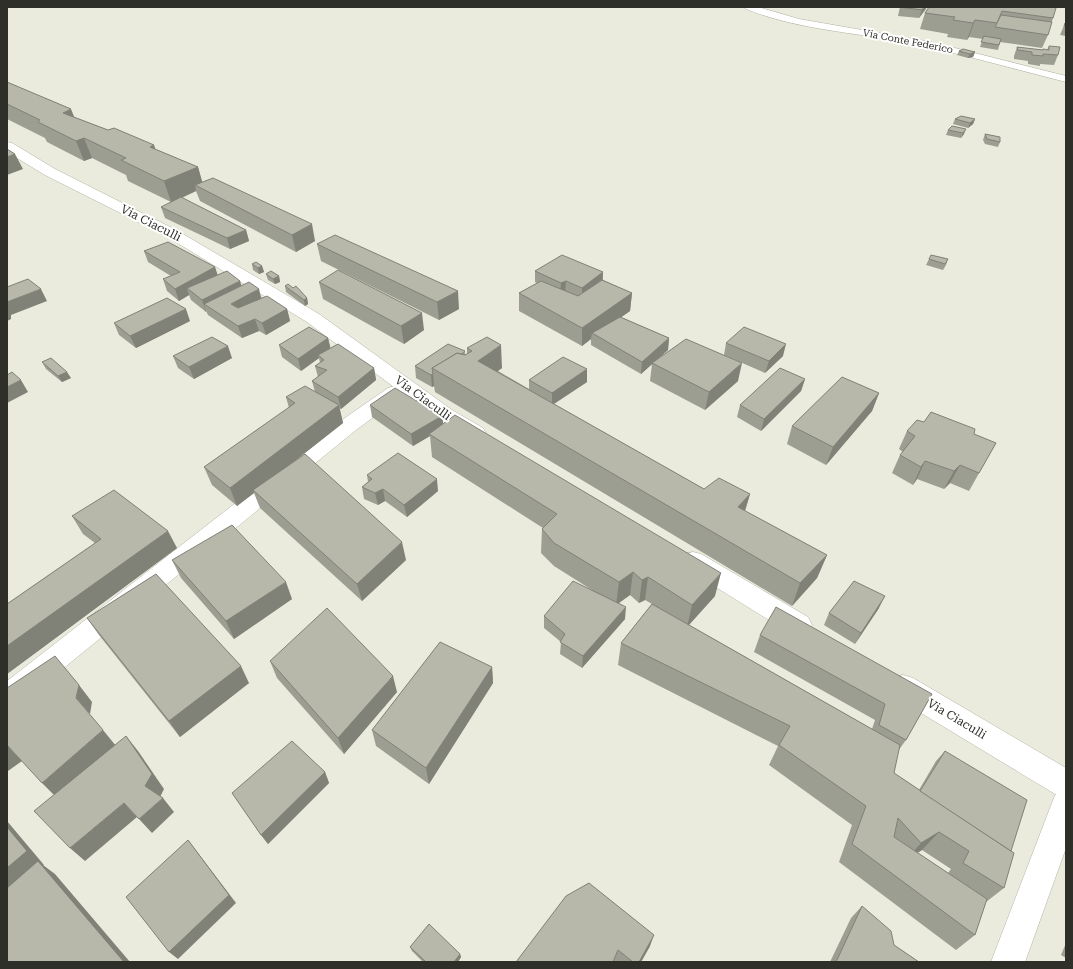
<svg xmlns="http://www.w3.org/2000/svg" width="1073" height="969" viewBox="0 0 1073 969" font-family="'Roboto Serif',serif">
<rect width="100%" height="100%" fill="#eaebdc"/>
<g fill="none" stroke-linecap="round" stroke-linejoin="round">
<g stroke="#b3b4a6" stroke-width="1">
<g id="street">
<path d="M395,386l7,2 3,4 -3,4 -46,34 -339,276 -10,3v-28l335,-261 46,-32z"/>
<path d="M1066,791v57l-41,114h-34l64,-167z"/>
</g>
</g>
<g stroke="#b3b4a6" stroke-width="1">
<g id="secondary">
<path d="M744,7h14l41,12 132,23 135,34v6c-52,-13 -104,-28 -157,-39 -55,-11 -111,-13 -163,-34z"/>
<path d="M7,142l5,1 43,26 121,61 143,84 133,96 31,18 3,5 -3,5 -7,2 -7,-2 -31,-18 -131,-98 -141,-86 -121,-61 -38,-23z"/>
<path d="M693,552l8,2 107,63 4,8 -4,8 -9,3 -9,-3 -105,-65 -4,-7 4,-7z"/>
<path d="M903,675l10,3 153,90v31l-11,-5 -162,-98 -4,-9 4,-9z"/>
</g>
</g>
<use href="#street" fill="#fff" fill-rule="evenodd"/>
<use href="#secondary" fill="#fff" fill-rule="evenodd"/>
</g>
<g fill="#9d9e92" fill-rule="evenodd">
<path d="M900,7l26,2 -7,9 -21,-2z"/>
<path d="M1055,7l-2,11 -5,17 -6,13 -42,-6 -2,8 -18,-3 3,-8 -14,-2 -2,3 -20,-3 1,-3 -28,-5 5,-16z"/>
<path d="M1065,23l1,1v12l-6,-1z"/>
<path d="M1049,46l9,9 -4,10 -14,-1v2l-12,-2v-3l-14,-2v-3l3,-9 26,3h4z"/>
<path d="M959,51l16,1 -2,5 -5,1 -11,-3z"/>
<path d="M7,82l67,35 34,13 46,15 1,4 43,18 4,15 113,59 -19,11 -96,-51 -4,-10 -14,7 64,32 3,11 -19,8 -65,-31 -4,-11 10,-5 -43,-21 -2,-6 -34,-17 -8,3 -37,-19 -2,-4 -38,-19z"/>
<path d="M955,119h20l-2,5 -5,4 -15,-4z"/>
<path d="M952,126l12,8 -3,4 -15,-3 2,-5z"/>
<path d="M985,134l15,8 -2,5 -13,-3 -2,-4z"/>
<path d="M317,244l142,65 -20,11 -118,-59z"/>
<path d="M144,251l71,16 2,8 25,11 20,12 25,11 3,12 -24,14 -7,-4 -17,7 -34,-23 -2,-4v1l-15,-12 -2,-5 -10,6 -12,-10 -4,-12 8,-3 -23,-14z"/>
<path d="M929,259h19l-2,6 -3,5 -17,-5z"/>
<path d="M252,264l10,2 2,6 -5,2 -6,-4z"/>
<path d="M535,271l68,1v8l29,13 -2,18 -9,6 48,21 -1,12 -12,10 82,21 -33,29 -55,-29 2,-17 -11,10 -50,-29v-6l-9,7 -63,-35v-18l18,-10 -2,-1z"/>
<path d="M266,274l13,2 1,6 -5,2 -7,-4z"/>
<path d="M319,282l105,48 -20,14 -81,-45z"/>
<path d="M285,286l22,12 1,6 -3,2 -19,-14z"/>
<path d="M190,321l-54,27 -17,-13 -5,-12z"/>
<path d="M328,338l2,10 44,20 2,12 -35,29 -2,-1 4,15 -48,38 111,99 -44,41 -102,-93 -6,-15 -17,13 -25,-21 -8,-18 85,-59 -3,-11 29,-5 -3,-11 6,-4 -3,-11 5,-3 -1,-5 -18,13 -19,-14 -3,-12z"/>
<path d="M726,343l57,13 -18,17 -41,-18z"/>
<path d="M467,348l35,20 -4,3 31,18v-9l58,2 -33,22 150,85 46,5 -5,17 82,44 -10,23 -25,28 -357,-214 -1,-6 -2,1 -16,-9 -1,-12 50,-15v4l2,-1z"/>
<path d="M173,356l59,2 -38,21 -16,-11z"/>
<path d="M42,362l29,16 -9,4 -16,-13z"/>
<path d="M805,379l-4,12 -40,40 -24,-14 3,-12z"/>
<path d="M879,393l-7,18 -46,54 -39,-21 5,-18z"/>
<path d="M370,405l72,11 1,7 272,173 -26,29 183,104 3,-9 -121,-68 6,-17 172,59 -26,46 -8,11 -4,22 25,17 17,-29 9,-10 66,100 -7,37 -18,14 -11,33 -19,15 -117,-88 13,-37 -83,-60 9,-19 -160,-81 3,-22 31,-39 -7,-4 -6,3 -9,-8 -11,8 6,16 -43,49 -22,-14 1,-12 -17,-14v-12l48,-26 -38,-24 -13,-13 1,-24 1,-1 -111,-71 -2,-21 -17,10 -41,-29zM922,850l29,19 -3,4 -31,-20z"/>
<path d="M924,422l50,12 22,9 -27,48 -19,-8 -6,6 -27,-10 -4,6 -21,-12 8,-18 3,-3 -4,-3 8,-18z"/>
<path d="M367,475l71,16 -31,26 -22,-16 -7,4 -14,-6 -2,-12 6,-5z"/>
<path d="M72,516l105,32 -170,126v-70l88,-61 -12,-9z"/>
<path d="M172,560l120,39 -58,40 -53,-61z"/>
<path d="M879,608l-24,36 -31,-19 5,-12z"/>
<path d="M87,618l162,65 -69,54 -81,-102z"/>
<path d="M270,661l127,31 -53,62 -67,-76z"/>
<path d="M492,667l1,16 -64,101 -53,-38 -4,-16z"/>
<path d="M325,772l4,11 -61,61 -36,-51z"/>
<path d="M566,896l84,50 -9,16h-26z"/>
<path d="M862,906l32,39 25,17h-89l21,-44z"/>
<path d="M1066,943v15l-5,-3z"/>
<path d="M410,947l50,7 1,3 -3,5h-35l-11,-11z"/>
</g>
<g fill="#808177">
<path d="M924,7h3l-8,11 3,-8z"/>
<path d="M975,20l-6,17 -2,3 6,-17z"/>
<path d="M975,52l-2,5 -5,1 2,-4z"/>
<path d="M71,109l8,20 -16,-16z"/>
<path d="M975,119l-2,5 -5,4 2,-5z"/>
<path d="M966,129l-2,5 -3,4 2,-5z"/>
<path d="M84,138l8,20 -8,3 -8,-20z"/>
<path d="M154,145l7,21 -11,-19z"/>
<path d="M15,154l8,15 -16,6v-18z"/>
<path d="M198,167l6,21 -9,-3 1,6 -25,11 -7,-21z"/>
<path d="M312,224l3,17 -19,11 -4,-17z"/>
<path d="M246,230l3,11 -19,8 -3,-11z"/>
<path d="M262,266l2,6 -5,2 -1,-6z"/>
<path d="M215,267l4,12 -32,9 2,7 -10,6 -4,-12z"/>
<path d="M603,272l-1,11 -20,17v-12z"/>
<path d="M279,276l1,6 -5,2 -2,-5z"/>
<path d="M240,281l4,12 -40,11 2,7v1l-4,-12z"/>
<path d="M566,281l-1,12 -5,2 1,-12z"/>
<path d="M41,289l6,12 -36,14v4l-4,2v-19z"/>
<path d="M259,289l3,12 -27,15 -4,-12z"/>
<path d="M458,291l1,18 -20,11 -2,-18z"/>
<path d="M632,293l-2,18 -34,24 -4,-2 -1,6 -9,7v-18z"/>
<path d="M307,298l1,6 -3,2 -1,-6z"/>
<path d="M186,309l4,12 -54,27 -6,-12z"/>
<path d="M287,309l3,12 -24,14 -4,-12z"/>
<path d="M422,313l2,17 -20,14 -3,-18z"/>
<path d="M255,319l4,12 -17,7 -4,-12z"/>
<path d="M328,338l3,12 -13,5 1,3 -18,13 -3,-12z"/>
<path d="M669,338l-1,12 -27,24 1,-12z"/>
<path d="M786,344l-3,12 -18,17 4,-12z"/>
<path d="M501,345l1,23 -22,16 -2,-23z"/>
<path d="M228,346l4,12 -38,21 -5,-12z"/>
<path d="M742,363l-4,18 -33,29 4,-18z"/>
<path d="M374,368l2,12 -35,29 -3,-12z"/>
<path d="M587,369v13l-35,23v-12z"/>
<path d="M67,372l4,6 -9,4 -4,-6z"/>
<path d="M433,374l1,12 -2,1 -1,-12z"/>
<path d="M805,379l-4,12 -40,40 3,-12z"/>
<path d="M21,380l7,12 -21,11v-16z"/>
<path d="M879,393l-7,18 -46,54 7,-18z"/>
<path d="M339,405l4,18 -88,69 -2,-2 1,3 -17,13 -7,-18z"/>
<path d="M442,416l2,12 -15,6 1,2 -17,10 -2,-12z"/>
<path d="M925,461l-8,18 -4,6 8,-18z"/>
<path d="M960,465l-10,18 -6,6 10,-18z"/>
<path d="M437,479l1,12 -31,26 -3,-12z"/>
<path d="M383,489l2,12 -7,4 -3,-12z"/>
<path d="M750,494l-7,23 -5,-10z"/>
<path d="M168,531l9,17 -170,126v-28z"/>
<path d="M402,542l4,18 -44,41 -5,-17z"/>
<path d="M827,555l-10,23 -25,28 8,-23z"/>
<path d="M633,572l-3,23 -14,10 3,-23z"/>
<path d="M721,573l-6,23 -28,31 5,-22z"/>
<path d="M648,577l-3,23 -6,3 3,-23z"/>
<path d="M286,582l6,17 -58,40 -8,-18z"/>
<path d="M885,596l-6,12 -24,36 6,-11z"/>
<path d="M626,607l-1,12 -43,49 1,-12z"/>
<path d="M241,666l8,17 -69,54 -11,-16z"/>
<path d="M492,667l1,16 -64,101 -3,-16z"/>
<path d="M393,676l4,16 -53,62 -6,-16z"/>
<path d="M79,685l13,17 -2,12 -14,-16z"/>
<path d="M103,730l13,16 -59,52 -15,-15z"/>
<path d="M126,736l12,15 26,38 -6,12 -13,-15z"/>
<path d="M7,745l15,16 -14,10 -1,-1z"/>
<path d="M325,772l4,11 -61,61 -7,-9z"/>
<path d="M163,798l11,14 -22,21 -13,-14z"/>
<path d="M124,803l13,14 -52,44 -15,-13z"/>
<path d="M7,821l37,44h-1l12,9 75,88h-6l-117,-66z"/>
<path d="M939,832l-17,18 -17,11 16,-18z"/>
<path d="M188,840l48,63 -58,56 -9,-7z"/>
<path d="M654,935l-4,11 -9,16h-2z"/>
<path d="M460,954l1,3 -3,5h-4z"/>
</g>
<g fill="#b7b8aa" stroke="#808177">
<path d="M900,7h24l-2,3z"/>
<path d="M929,7h126l1,1 -3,10 -51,-7 -5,12 -22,-3 -2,3 -20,-3 2,-3 -30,-4z"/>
<path d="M1001,15l51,7 -4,13 -53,-8z"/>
<path d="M1065,23l1,1v3l-2,-1z"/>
<path d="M984,36l17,3 -2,6 -18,-3z"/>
<path d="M1049,46l11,1 -2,8 -15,-1v2l-11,-1v-3l-14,-2 -1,-3 26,3v-1l6,1z"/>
<path d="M963,49l12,3 -5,2 -11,-3z"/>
<path d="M7,82l64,27 -8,4 45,17 6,-2 40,17 -4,2 48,20 -34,14 -43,-21 5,-2 -42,-20 -8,3 -38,-19 2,-2 -33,-16z"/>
<path d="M961,116l14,3 -5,4 -15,-4z"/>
<path d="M952,126l14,3 -3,4 -15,-3z"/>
<path d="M985,134l15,3v5l-13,-3z"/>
<path d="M7,149l8,5 -8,3z"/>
<path d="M213,178l99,46 -20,11 -97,-50z"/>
<path d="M181,197l65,33 -19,8 -66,-31z"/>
<path d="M335,235l123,56 -21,11 -120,-58z"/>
<path d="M168,242l47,25 -40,22 -12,-10 17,-7 -36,-21z"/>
<path d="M562,255l41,17 -21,16 -16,-7 -5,2 -26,-12z"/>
<path d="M931,255l17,4 -3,5 -16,-5z"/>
<path d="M256,262l6,4 -4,2 -6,-4z"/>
<path d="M338,270l84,43 -21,13 -82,-44z"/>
<path d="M227,271l13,10 -38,19 -15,-12z"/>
<path d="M271,271l8,5 -6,3 -7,-5z"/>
<path d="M28,279l13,10 -34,13v-15z"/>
<path d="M602,280l30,13 -50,35 -63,-35 22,-12 37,15z"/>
<path d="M249,282l10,7 -28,15 7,4 29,-12 20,13 -25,14 -7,-4 -17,7 -34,-22z"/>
<path d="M288,284l5,4 3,-2 11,12 -3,2 -19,-14z"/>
<path d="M167,298l19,11 -56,27 -16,-13z"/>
<path d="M620,317l49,21 -27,24 -50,-29z"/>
<path d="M309,327l19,11 -30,21 -19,-14z"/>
<path d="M744,327l42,17 -17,17 -43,-18z"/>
<path d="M212,337l16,9 -39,21 -16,-11z"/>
<path d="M487,337l14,8 -23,16 226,128 15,-11 31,16 -12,13 89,48 -27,28 -368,-215 25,-15 8,2 7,-4 -5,-3z"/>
<path d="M686,339l56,24 -33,29 -57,-29z"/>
<path d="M338,344l36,24 -36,29 -26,-16 15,-11 -12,-4 9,-6 -6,-5z"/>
<path d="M448,344l17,7 -3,3 -5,-1 -25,15 1,6 -2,1 -16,-9z"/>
<path d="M563,357l24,12 -35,24 -23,-13z"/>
<path d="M51,358l16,14 -9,4 -16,-14z"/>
<path d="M780,368l25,11 -41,40 -24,-14z"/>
<path d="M12,372l9,8 -14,7v-12z"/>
<path d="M842,377l37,16 -46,54 -41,-21z"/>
<path d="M305,386l34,19 -109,83 -26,-21 91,-64 -9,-6z"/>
<path d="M395,388l47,28 -31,18 -41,-29z"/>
<path d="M931,412l44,17 -1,5 22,9 -17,30 -19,-8 -6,6 -29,-10 -4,6 -21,-12 15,-19 -8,-5 10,-11 7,2z"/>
<path d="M455,415l266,158 -29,32 -44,-28 -6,3 -9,-8 -14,10 -65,-39 -12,-14 15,-15 -128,-80z"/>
<path d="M398,453l39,26 -33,26 -21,-16 -8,4 -13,-6 10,-8 -5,-4z"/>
<path d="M305,454l97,88 -45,42 -104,-94z"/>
<path d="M114,490l54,41 -161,115v-42l94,-65 -29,-23z"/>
<path d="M232,525l54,57 -60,39 -54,-61z"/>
<path d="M156,574l85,92 -72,55 -82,-103z"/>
<path d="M573,581l53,26 -43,49 -23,-14 5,-8 -21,-18z"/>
<path d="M854,581l31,15 -24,37 -32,-20z"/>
<path d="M652,604l248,141 -6,28 120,80 -10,35 -41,-25 6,-12 -30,-19 -18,11 -23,-25 -4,19 93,62 -12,36 -123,-91 14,-38 -87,-61 11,-19 -169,-83z"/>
<path d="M776,607l156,87 -26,46 -27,-15 6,-21 -125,-69z"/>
<path d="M327,608l66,68 -55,62 -68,-77z"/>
<path d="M440,642l52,25 -66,101 -54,-38z"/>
<path d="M55,656l24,29 -3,13 27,32 -61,53 -35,-38v-57z"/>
<path d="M126,736l26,38 -7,12 18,12 -24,21 -15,-16 -54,45 -36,-37z"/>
<path d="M292,741l33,31 -64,63 -29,-42z"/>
<path d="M945,751l82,49 -16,51 -91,-60z"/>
<path d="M7,827l20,24 -20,17z"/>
<path d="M188,840l41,55 -60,57 -43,-55z"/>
<path d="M38,861l86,101h-117v-74z"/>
<path d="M589,883l65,52 -15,27h-6l-15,-12 -5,12h-97l50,-66z"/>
<path d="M862,906l29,25 3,14 25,17h-83z"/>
<path d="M429,924l31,30 -6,8h-28l-16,-15z"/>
</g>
<g text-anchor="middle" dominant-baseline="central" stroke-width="4" stroke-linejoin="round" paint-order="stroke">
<g font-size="10" fill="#2f2f2a" stroke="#fff">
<text transform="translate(908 41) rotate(11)">Via Conte Federico</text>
</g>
<g font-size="12" fill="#2f2f2a" stroke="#fff">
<text transform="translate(151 223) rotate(27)">Via Ciaculli</text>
<text transform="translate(423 398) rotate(36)">Via Ciaculli</text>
<text transform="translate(957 719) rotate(31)">Via Ciaculli</text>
</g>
</g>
<rect width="1073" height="969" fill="none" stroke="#2f2f2a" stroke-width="16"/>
</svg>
